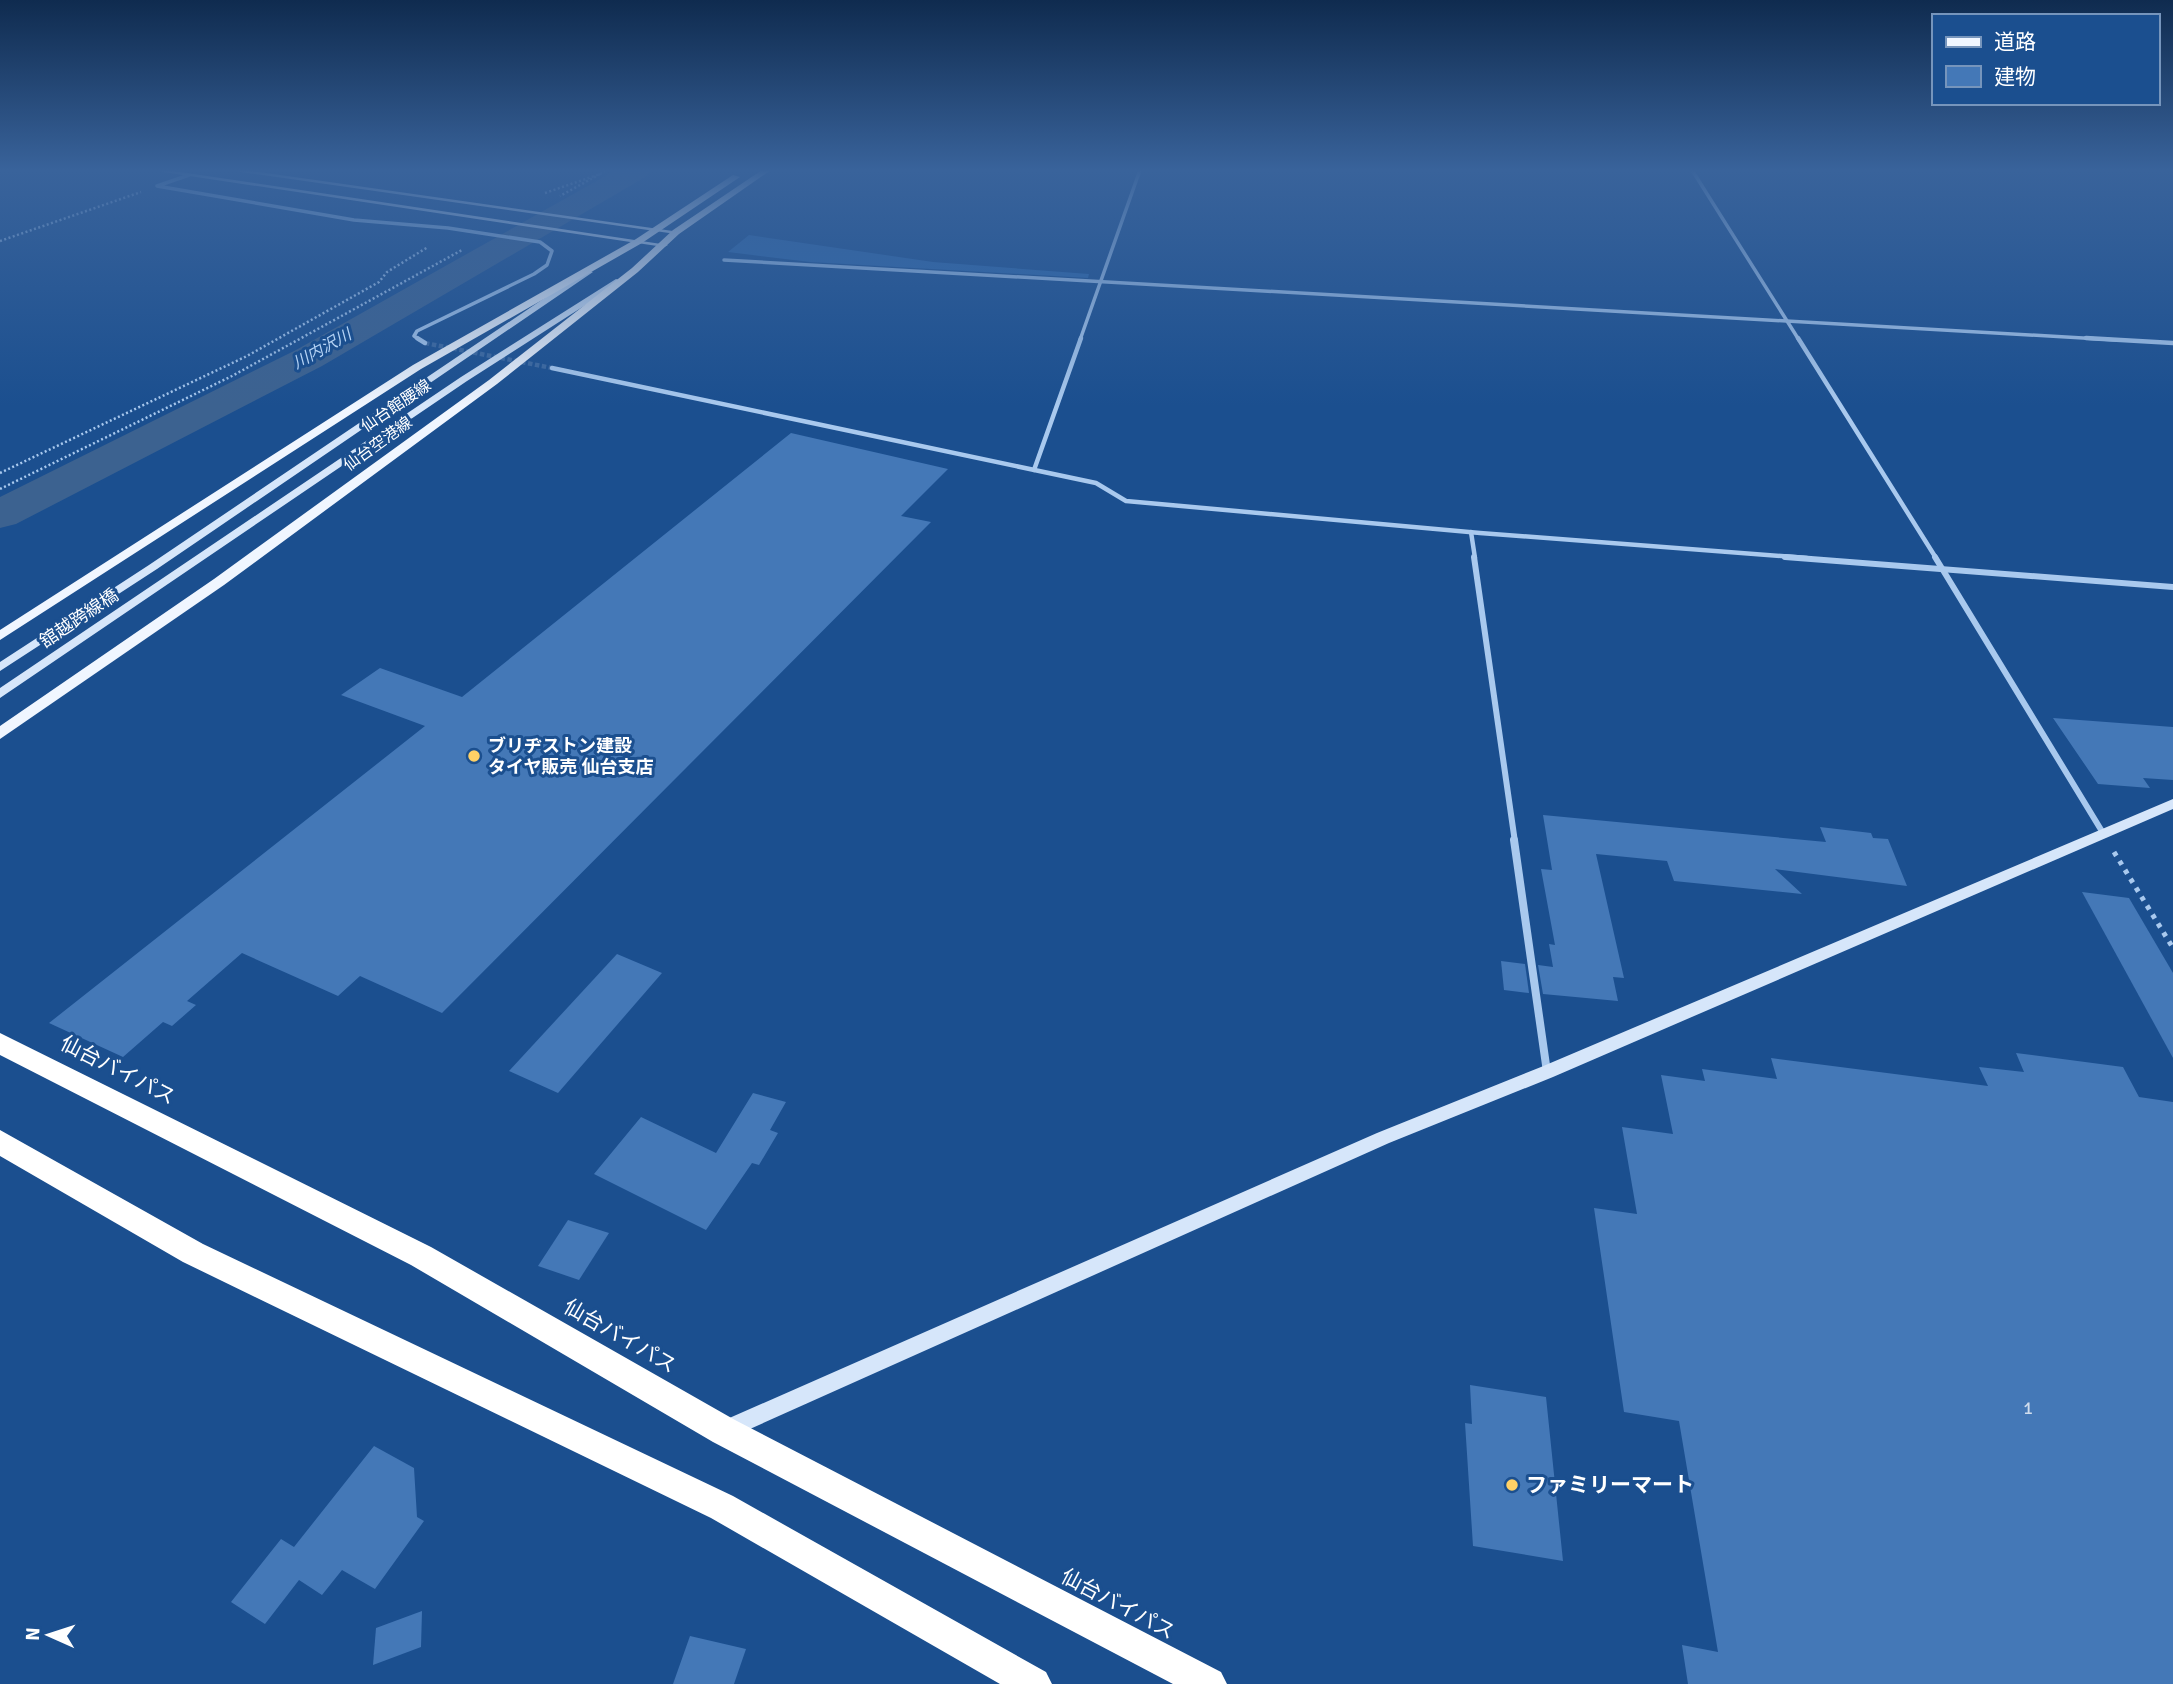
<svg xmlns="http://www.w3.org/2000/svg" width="2173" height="1684" viewBox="0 0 2173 1684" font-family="Signika,'Noto Sans JP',sans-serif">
<rect width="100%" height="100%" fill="#1b4f8f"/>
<path fill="#2e69ad" d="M749,235l184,27 156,12 -1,4 -278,-16 -82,-10z"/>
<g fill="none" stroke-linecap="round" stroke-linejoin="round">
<path fill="#3c6290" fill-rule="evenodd" d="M616,170h35l-4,6 -325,190 -306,158 -16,4v-31l296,-147z"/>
</g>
<g fill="#4478b7">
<path d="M791,433l157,36 -47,47 30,6 -489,491 -82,-37 -22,20 -96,-43 -55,48 9,4 -24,21 -9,-4 -40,35 -74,-34 376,-297 -84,-31 39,-27 82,29z"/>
<path d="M2053,718l120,9v53l-30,-2 7,10 -52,-4z"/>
<path d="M1543,815l283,27 -6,-15 51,6 2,5 15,1 19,47 -132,-17 27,25 -128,-13 -7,-20 -71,-7 28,124 -11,-1 5,24 -75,-7 -5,-29 15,2 -4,-23 6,1 -14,-76 11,1z"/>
<path d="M2082,892l47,6 44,75v85z"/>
<path d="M617,954l45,19 -104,120 -49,-22z"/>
<path d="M1501,961l24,3 4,29 -25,-3z"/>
<path d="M2016,1053l107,14 16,30 34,5v582h-485l-6,-39 36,7 -39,-231 -55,-9 -30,-204 43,6 -15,-87 51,7 -12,-59 44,6 -3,-12 75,10 -6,-21 217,28 -9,-19 45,5z"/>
<path d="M753,1093l33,9 -16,28 8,3 -19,32 -7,-2 -46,67 -112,-56 47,-57 75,36z"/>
<path d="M568,1220l41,13 -30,47 -41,-14z"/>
<path d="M1470,1385l76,12 17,164 -90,-15 -8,-123 7,1z"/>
<path d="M374,1446l40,22 3,49 7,4 -49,68 -33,-19 -20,25 -23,-15 -34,44 -34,-22 50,-63 13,8z"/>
<path d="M422,1611l-1,36 -48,18 3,-37z"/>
<path d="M690,1636l56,13 -12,35h-61z"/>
</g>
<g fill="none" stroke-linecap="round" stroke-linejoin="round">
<path stroke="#3d69a0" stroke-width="4.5" stroke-dasharray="4.5 2.5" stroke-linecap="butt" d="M425,343l127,25"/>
<g stroke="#a9c9ee" stroke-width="2.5" stroke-dasharray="2 2.5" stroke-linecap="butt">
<path d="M600,174l7,-4"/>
<path d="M545,193l55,-19 -40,22"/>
<path d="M0,241l141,-49"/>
<path d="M0,473l247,-117 132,-74 8,-10 41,-25"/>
<path d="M0,489l232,-113 230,-126"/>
</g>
<path stroke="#a9c9ee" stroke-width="5" stroke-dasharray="4.5 6" stroke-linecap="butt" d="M2114,852l59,96"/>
<g stroke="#a9c9ee" stroke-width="3.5">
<path d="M1692,170l107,170"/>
<path d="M189,175l-32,11 197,34 94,8 92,14 12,9 -5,14 -13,9 -117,57 -3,5 6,4"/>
<path d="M724,260l1393,80"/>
<path d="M1080,340l60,-170"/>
</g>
<g stroke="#a9c9ee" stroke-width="4.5">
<path d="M417,338l8,5"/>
<path d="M1798,338l138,220"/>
<path d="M2086,338l87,5"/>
<path d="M552,368l544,115 30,18 354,32 327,25"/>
<path d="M1034,470l47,-132"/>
<path d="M1471,532l4,26"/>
</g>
<g stroke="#a9c9ee" stroke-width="6">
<path d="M1474,557l41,285"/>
<path d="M1785,557l388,30"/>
<path d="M1935,557l168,276"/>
</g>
<path stroke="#a9c9ee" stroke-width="8" d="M1514,840l33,232"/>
<g fill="#d6e6fa" fill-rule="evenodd">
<path d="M150,170h17l501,75 -4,2z"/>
<path d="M227,170h18l435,62 -4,2z"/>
<path d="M586,270l7,2 -436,297 -157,102v-9l149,-97z"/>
<path d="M616,279l7,2 -156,100 -467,317v-10l461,-311z"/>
<path d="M2173,799v10l-620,268 -164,66 -657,294 -7,3 -7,-3 -3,-7 3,-7 659,-290 164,-66z"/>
</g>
<g fill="#f0f6ff" fill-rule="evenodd">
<path d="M762,170h9l-92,64 -41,38 -141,112 -273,201 -224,154v-13l214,-147 275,-199 143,-112 41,-38z"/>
<path d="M733,175l7,2 -98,66 -221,126 -421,271v-10l413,-265 223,-126z"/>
</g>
<g fill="#fff" fill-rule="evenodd">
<path d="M0,1033l431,214 304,173 486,252 6,12h-54l-460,-242 -302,-177 -411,-210z"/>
<path d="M0,1130l203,114 530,252 313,176 6,12h-52l-289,-166 -528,-256 -183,-106z"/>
</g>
</g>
<linearGradient id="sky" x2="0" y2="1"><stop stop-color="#0f2b4f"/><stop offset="0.42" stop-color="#39639b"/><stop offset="1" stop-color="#39639b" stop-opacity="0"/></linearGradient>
<rect width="2173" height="406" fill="url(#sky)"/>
<g fill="#ffd166" stroke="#1b4f8f" stroke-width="2.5">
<circle cx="474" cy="756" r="7"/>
<circle cx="1512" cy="1485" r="7"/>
</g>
<g text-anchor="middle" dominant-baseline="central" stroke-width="6" stroke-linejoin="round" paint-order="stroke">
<g font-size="16" font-style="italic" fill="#b5d3f5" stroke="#1b4f8f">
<text transform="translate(322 349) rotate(-29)">川内沢川</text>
</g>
<g font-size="16" fill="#fff" stroke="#1b4f8f">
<text transform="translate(396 406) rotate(-34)">仙台館腰線</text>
<text transform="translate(378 444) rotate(-36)">仙台空港線</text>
</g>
<g font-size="18" fill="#fff" stroke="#1b4f8f">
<text transform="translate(79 618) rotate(-34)">舘越跨線橋</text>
</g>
<g font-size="18" font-weight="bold" fill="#fff" stroke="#1b4f8f" text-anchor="start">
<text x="488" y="746">ブリヂストン建設<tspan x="488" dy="21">タイヤ販売 仙台支店</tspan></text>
</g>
<g font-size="18" fill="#d0dded">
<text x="2028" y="1408">1</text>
</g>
<g font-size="21" fill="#fff" stroke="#1b4f8f">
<text transform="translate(118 1070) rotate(27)">仙台バイパス</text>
<text transform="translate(620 1336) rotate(30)">仙台バイパス</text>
<text transform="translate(1118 1604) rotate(28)">仙台バイパス</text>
</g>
<g font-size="21" font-weight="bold" fill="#fff" stroke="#1b4f8f" text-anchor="start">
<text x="1526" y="1485">ファミリーマート</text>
</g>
</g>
<rect x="1932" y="14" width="228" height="91" fill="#1b4f8f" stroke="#7695bc" stroke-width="2"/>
<rect x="1946" y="37" width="35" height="10" fill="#f0f6ff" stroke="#7695bc" stroke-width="2"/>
<text x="1994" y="49" font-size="21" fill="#ffffff">道路</text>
<rect x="1946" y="66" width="35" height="21" fill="#4478b7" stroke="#7695bc" stroke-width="2"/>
<text x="1994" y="84" font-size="21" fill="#ffffff">建物</text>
<g transform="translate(49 1635) rotate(273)" stroke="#1b4f8f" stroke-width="5" paint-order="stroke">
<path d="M0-5L12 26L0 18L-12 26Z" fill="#ffffff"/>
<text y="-10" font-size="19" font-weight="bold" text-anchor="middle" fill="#ffffff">N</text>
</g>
</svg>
